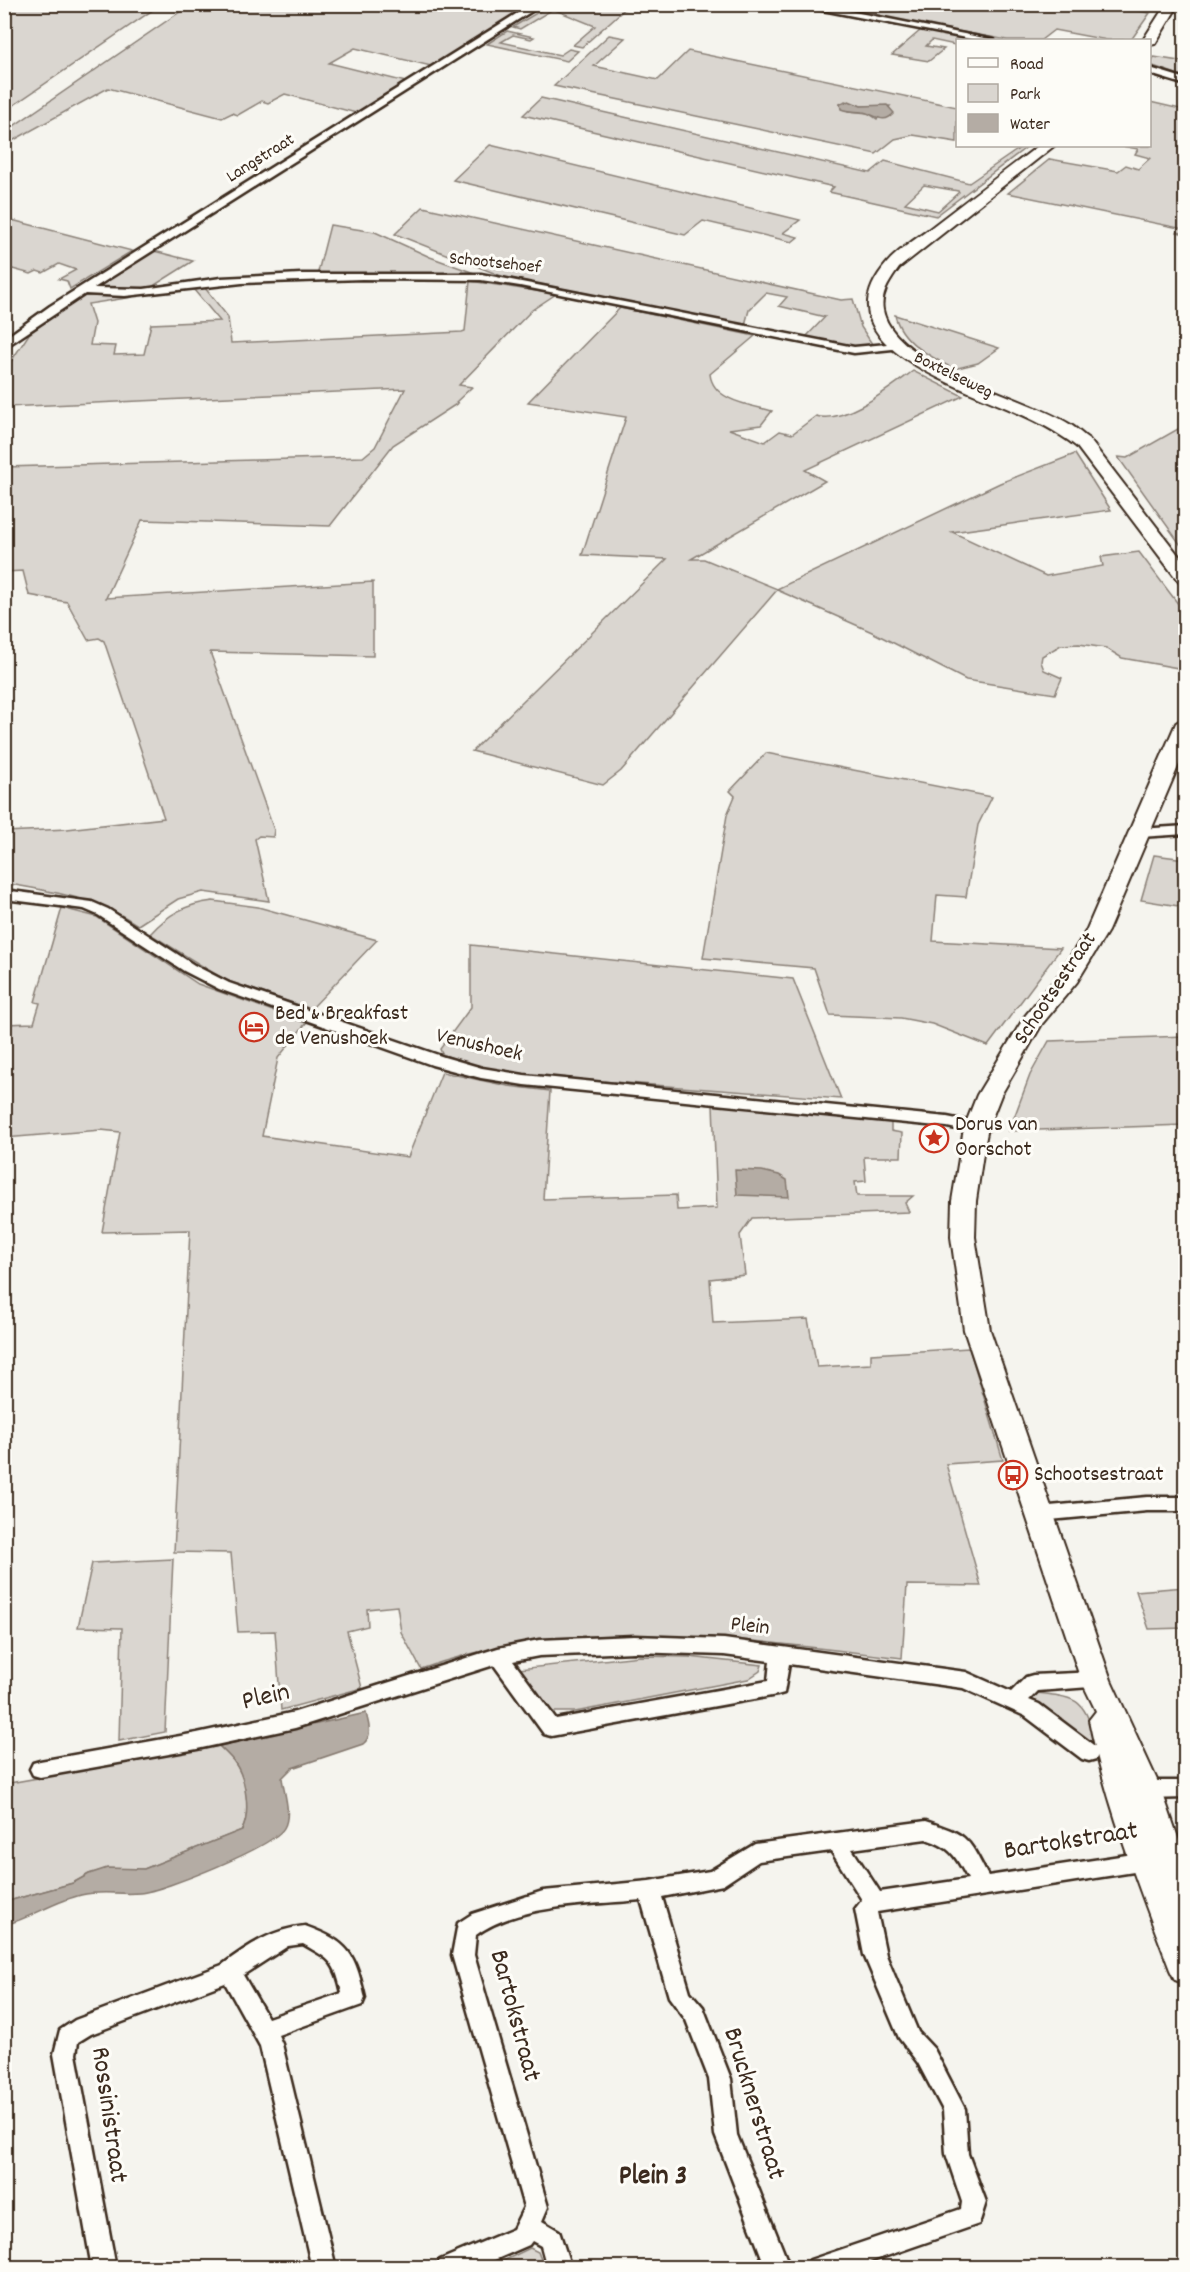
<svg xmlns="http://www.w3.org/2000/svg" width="1190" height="2272" viewBox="0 0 1190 2272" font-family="Dekko,sans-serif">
<rect width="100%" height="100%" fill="#f5f4ee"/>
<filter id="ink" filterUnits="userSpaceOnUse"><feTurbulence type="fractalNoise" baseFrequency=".0167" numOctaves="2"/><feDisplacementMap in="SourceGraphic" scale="12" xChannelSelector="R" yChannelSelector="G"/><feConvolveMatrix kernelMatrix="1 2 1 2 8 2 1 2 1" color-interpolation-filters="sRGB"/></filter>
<g filter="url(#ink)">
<g fill="#dad6d0" stroke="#8a8077" stroke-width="1.5" fill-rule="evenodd">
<path d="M5,4h155v1l-155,106z"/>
<path d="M1104,4l46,9 -19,27h-24l-53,-10 -13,10h-34l-193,-35z"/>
<path d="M190,5h342l-101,61 -76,-18 -26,15 77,19 -50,31 -71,-19 -17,9 -6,-2 -24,14 -6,-2 -10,5 -114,-30 -103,57v-13z"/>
<path d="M550,5h79l-47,42 -9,-2 22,-19 -42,-17 -33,20 -7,-2z"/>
<path d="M921,30l4,1 38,7 -8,7 -23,-5 -6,6 18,3 -15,12 -37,-6z"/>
<path d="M507,31l27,6 -3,2 -18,-4 -12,7 59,13 9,-6 9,2 -11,10 -80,-17z"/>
<path d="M609,35l16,3 -31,28 64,14 30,-29 269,56v35l-44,-7 -18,4 -19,15 -322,-68zM845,101l16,5h29l-13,13 -9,-6 -20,-2 -8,-7z"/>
<path d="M1154,57l31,5v15l-35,-12z"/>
<path d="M541,98l329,75 15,-12 84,22 54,-37h5l-92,70 -107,-24 5,-5 -311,-72zM924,185l34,6 1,1 -21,19 -33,-8z"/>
<path d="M1150,102l35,8v124l-8,-2 2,-4 -171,-35 42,-34 68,12 8,-6 12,4 12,-11 -15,-4 3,-5 -16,-3h28z"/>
<path d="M490,145l310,75 -17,13 15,4 -6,5 -89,-21 -18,14 -232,-55z"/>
<path d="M423,207l418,93 12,-1 8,28 13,20 -11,2 -58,-11 20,-21 -46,-11 8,-9 -21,-4 -17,17 -4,15 -241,-48 -109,-43z"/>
<path d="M4,218l128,33 -62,38 -3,-8 -8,-2 17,-9 -17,-6 -16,9 -6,-2 -6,3 -26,-7z"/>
<path d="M330,225l45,7 55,25 47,17 -160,2z"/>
<path d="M154,251l39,10 -46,29 -54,-1z"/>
<path d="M470,281l86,13 -24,16 -73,75 13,2 -16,15 2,1 -65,42 -63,81 -188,-6 -36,78 267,-16v74l-163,-4 64,178 -1,7 -14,-1 -4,3 14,62 -66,-9 -25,7 -40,26c-41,-28 -86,-33 -133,-42v-51l62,-3 97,-11 -60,-177 -5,-3 -11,2 -21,-38 -38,-7 -6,-24 -18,1v-105l358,-10 12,-10 30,-58 -400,18 -1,-35 25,-38 53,-38 51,1 -45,7 6,19 -4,22 26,1 -2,9 30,-1 7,-30 69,-3 -26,-31 11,-2 23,29 3,26 231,-11 3,-1z"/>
<path d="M620,308l135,28 -45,38c3,27 40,31 62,37l-11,14 -32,4 36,13 15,-11 12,3 24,-18c28,9 75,-29 97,-45l50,25 -158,74 20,11 -134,78h13l73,30 223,-106 75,-29 36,56 -159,22 94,44 57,-10 -2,-9 38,-5 46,61 -1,56 -62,-11 -16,-10 -27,-4 -18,1 -19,11 -1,6 3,8 18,8 -7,16 -89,-14 -94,-48 -95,-42 -156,181 -18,14 -131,-34 195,-192 -85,-4 44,-138 -98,-15z"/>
<path d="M895,315l104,33 -21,15 -24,6c-23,-12 -53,-27 -59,-54z"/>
<path d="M1185,425v126l-67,-94 9,1z"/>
<path d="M766,753l226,44 -14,28 -12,72 -29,-2 -4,46 128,7 -73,98 -56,-22 -31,-6 -71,-3 -16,-47 -111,-10 24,-143 8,-19 -5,-5z"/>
<path d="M1154,855l31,4v48l-44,-7z"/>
<path d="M213,901l45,6 119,33 -66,69 -86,-29 -75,-46c18,-20 36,-30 63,-33z"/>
<path d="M62,908l35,9 101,67 108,39 -28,35 -16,78 146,21 34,-85 66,14 42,5 -7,108 133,-4 1,15 40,-2 -4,-104 178,15v12l11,2 -1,24h-37l2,24 -11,1 2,14h56l-8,7 4,9 -157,6 -12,17 5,40 -35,4 3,44 95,-4 9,48 54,-3v-10l98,-6 34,112 -57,4 35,122 -74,-1 -5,73c-158,-19 -327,-45 -481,11l-20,-37 -4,-26 -30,3 1,17 -21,5 15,57 -81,22 -6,-79 -37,1 -7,-79 -57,-1 16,-322 -88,2 18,-100 -19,-2 -96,8 -1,-114 30,-1 6,-20 -5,-1z"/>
<path d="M471,945l322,34 48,120 -308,-23 -58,-9 -33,-13 -2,-5 31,-42z"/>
<path d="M1185,1036v89l-176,6 21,-56 19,-34z"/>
<path d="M173,1559l-8,173 -46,9 3,-113 -44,-1 14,-64z"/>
<path d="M1185,1587v41l-36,1 -13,-38z"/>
<path d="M640,1656l49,1 73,8 -2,6 -12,8 -173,33h-24l-33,-43z"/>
<path d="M1025,1692c64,6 55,5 77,64l-75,-56z"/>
<path d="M219,1746c5,5 12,11 16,17 12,16 16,50 7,67l-98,39h-37l-18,5 -16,9 -68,19 -1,-118z"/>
<path d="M530,2248l8,4 6,15h-53z"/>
</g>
<g fill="#b4aca4" stroke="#84786e" stroke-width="1.5">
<path d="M849,101l12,5 26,-1 7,8c-11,13 -20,0 -32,-1 -7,-1 -13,0 -21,-3l-1,-5z"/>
<path d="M735,1170l27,1 17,4 8,5 2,17 -52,-2z"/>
<path d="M366,1713c3,12 7,23 -3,31l-71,24 -10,10c2,15 10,36 2,50 -11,19 -121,63 -144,65 -21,2 -37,-3 -59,2 -26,6 -50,23 -76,30v-23l68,-19 16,-9 18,-6 37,1 98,-39c9,-17 4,-51 -7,-67 -4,-6 -11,-12 -16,-17z"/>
</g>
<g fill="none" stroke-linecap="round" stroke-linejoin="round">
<g stroke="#3b2a1e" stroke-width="5">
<g id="street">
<path d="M532,4h11l-449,284 50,1 77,-11 80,-4h180l373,73 44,-4 4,1v4l-48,5 -334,-67 -39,-6 -119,-1 -120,4 -117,13 -40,-2 -81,54v-9l46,-33z"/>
<path d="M792,4h22l180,36h-18z"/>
<path d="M1150,68l36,11v6l-36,-11z"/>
<path d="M1186,826v8l-46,3 -7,-4 7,-4z"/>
<path d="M4,890l88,12 16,7 86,56 35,18 215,74 38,11 42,7 423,42 35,7 2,4 -8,5 -29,-6 -423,-42 -43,-7 -49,-13 -213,-76 -35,-18 -86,-56 -14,-6 -80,-10z"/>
<path d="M1147,1497h39v14h-39l-108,10 -7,-2 -2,-5 2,-5 7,-2z"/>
<path d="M634,1636l90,3 242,33 45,20 15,-15 7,-2 63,-3 7,2 3,6 -3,6 -65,5 -9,9 10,4 57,43 3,6 -3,6 -7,2 -7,-2 -57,-43 -62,-28 -174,-24 -5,29 -7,2 -226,41 -7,-2 -50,-69 -199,63 -98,21 -157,28 -7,-2 -3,-6 3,-6 7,-2 157,-28 98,-21 203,-64 41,-8zM634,1652l90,3 46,6 -2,20 -212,38 -43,-58 26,-5z"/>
<path d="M1142,1781h44v17l-39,1 -12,-4 -3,-6 3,-6z"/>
<path d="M926,1821c43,15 41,15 62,55l165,-25 7,3 4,6 -4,6 -7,3 -276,43 9,43 32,77 16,17 31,60 3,45 18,48 -7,22 -127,44h-46l4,-8 151,-51 1,-7 -16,-48 -3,-44 -25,-47 -19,-25 -35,-83 -9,-46 7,-9 -31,-49 -72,10 -36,24 -61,12 28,95 13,15 28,72 6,56 53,133h-24l-51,-133 -6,-56 -23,-59 -17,-23 -28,-97c-51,5 -122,4 -165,35l-2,20 74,252 -6,14 17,10 12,37h-24l-6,-22 -9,-5 -3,4 -53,23h-40l4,-8 73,-31 11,-22 -72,-252 6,-32 14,-9 71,-23 106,-10 61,-10 45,-27zM926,1839c26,9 29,16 42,40l-88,13 -28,-43z"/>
<path d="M305,1926c45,16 50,28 60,72l-3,7 -84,30 4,9 54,224h-24l-52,-222 -35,-63 -134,51 -13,8 -2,12 40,214h-24l-38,-214 6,-24 15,-10 147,-55c25,-19 51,-36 83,-39zM303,1944c28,16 32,17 39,49l-74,25 -25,-43 45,-29z"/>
</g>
</g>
<g stroke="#3b2a1e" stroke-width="4">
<g id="secondary">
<path d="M1166,4h13l-24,40 -5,1v-5h-7z"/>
<path d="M1038,146h16l-155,122c-9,13 -19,26 -16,42 11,57 144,86 188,115 6,4 12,10 18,14l97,126v19l-7,-2 -102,-135c-37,-29 -84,-43 -126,-63 -51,-24 -116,-61 -64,-121 13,-15 34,-27 50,-40 34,-26 68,-52 101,-77z"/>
<path d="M1186,717v31l-78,183 -31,51 -35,42 -41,71 -13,33 -4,19 -8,54 -1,36 15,93 121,350 51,111 23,67 1,126 -11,-4 -5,-10c-31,-82 -63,-163 -81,-250l7,-9 -15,-31 -117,-350 -13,-93 1,-36 12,-73 13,-33 48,-79 35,-43 26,-42 90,-208z"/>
</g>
</g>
<use href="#street" fill="#fdfcf7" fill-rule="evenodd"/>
<use href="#secondary" fill="#fdfcf7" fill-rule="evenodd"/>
</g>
</g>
<defs>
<g id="hotel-ring" transform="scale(1.5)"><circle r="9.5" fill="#fdfcf7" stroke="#c8321e" stroke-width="1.5"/><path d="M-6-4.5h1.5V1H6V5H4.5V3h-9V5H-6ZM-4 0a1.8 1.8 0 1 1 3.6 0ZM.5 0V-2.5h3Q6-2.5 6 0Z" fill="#c8321e"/></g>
<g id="sight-ring" transform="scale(1.5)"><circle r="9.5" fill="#fdfcf7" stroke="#c8321e" stroke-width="1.5"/><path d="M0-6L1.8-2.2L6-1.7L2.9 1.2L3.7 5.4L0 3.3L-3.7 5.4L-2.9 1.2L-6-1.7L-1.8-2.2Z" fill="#c8321e"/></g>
<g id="bus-ring" transform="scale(1.5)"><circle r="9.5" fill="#fdfcf7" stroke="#c8321e" stroke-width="1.5"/><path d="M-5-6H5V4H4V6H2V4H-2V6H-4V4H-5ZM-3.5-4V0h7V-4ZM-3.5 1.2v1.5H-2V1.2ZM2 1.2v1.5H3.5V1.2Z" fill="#c8321e"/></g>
</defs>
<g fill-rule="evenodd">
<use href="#hotel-ring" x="254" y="1027"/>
<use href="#sight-ring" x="934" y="1138"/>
<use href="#bus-ring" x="1013" y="1475"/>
</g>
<g text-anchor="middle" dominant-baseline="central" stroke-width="6" stroke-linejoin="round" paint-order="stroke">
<g font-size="18" fill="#3b2a1e" stroke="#fdfcf7">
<text transform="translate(261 159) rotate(-32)">Langstraat</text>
<text transform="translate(495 264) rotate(6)">Schootsehoef</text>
<text transform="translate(953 376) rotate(26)">Boxtelseweg</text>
</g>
<g font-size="22" fill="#3b2a1e" stroke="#fdfcf7">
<text transform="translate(1056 989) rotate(-56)">Schootsestraat</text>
<text transform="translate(479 1046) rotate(13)">Venushoek</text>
<text transform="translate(750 1627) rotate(7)">Plein</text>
</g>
<g font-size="22" fill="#3b2a1e" stroke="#fdfcf7" text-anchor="start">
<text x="275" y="1014">Bed &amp; Breakfast<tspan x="275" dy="25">de Venushoek</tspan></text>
<text x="955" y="1125">Dorus van<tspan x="955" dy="25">Oorschot</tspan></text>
<text x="1034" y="1475">Schootsestraat</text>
</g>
<g font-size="27" fill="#3b2a1e" stroke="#fdfcf7">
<text transform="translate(266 1698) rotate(-13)">Plein</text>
<text transform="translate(1071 1842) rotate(-9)">Bartokstraat</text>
<text transform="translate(514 2016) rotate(75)">Bartokstraat</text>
<text transform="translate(753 2104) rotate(73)">Brucknerstraat</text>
<text transform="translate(108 2115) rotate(82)">Rossinistraat</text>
</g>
<g font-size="28" font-weight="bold" fill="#3b2a1e" stroke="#fdfcf7">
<text x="653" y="2178">Plein 3</text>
</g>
</g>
<rect width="1190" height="2272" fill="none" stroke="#fdfcf7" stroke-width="24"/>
<rect x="12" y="12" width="1166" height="2248" fill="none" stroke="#3b2a1e" stroke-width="2" filter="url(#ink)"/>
<rect x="956" y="39" width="195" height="108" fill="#fdfcf7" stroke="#afa8a0" stroke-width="1.5"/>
<rect x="968" y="58" width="30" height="9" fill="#fdfcf7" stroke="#afa8a0" stroke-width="1.5"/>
<text x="1010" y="69" font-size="18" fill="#3b2a1e">Road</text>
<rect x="968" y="84" width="30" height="18" fill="#dad6d0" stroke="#afa8a0" stroke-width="1.5"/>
<text x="1010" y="99" font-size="18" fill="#3b2a1e">Park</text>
<rect x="968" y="114" width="30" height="18" fill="#b4aca4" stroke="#afa8a0" stroke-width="1.5"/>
<text x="1010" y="129" font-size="18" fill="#3b2a1e">Water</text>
</svg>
